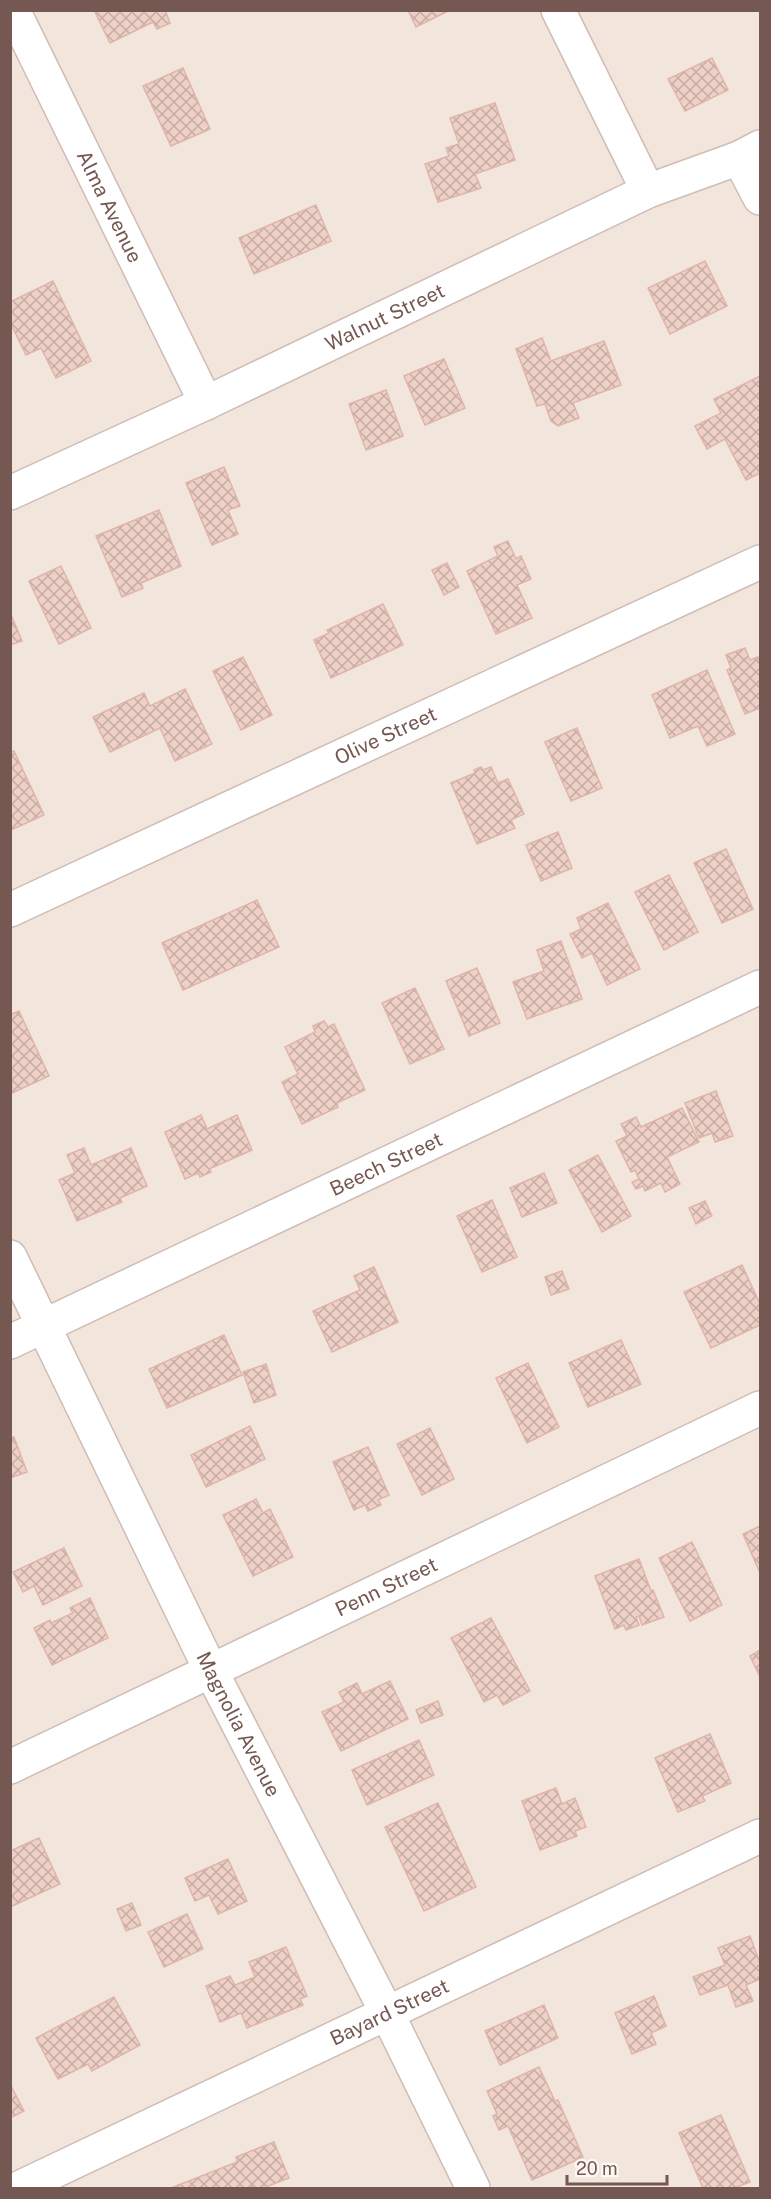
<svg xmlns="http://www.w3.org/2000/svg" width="771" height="2199" viewBox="0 0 771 2199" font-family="'Public Sans',sans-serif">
<defs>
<pattern id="building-cross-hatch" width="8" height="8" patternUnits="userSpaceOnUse" patternTransform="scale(1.5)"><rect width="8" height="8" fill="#eed0c7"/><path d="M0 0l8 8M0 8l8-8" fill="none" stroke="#c5aca4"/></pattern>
</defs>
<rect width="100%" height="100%" fill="#fbf3ed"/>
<rect fill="#f2e5dc" x="11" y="11" width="749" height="2177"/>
<g fill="url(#building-cross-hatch)" stroke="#dfb5a9" stroke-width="1.5">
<path d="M94,10h71l5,13 -13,6 -4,-7 -43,21z"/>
<path d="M408,10h42l-34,17z"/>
<path d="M712,58l16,32 -43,21 -17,-32z"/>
<path d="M183,68l27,61 -39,17 -28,-60z"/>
<path d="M495,103l20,57 -40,14 6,14 -43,14 -13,-38 24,-8 -3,-8 13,-4 -9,-26z"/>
<path d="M316,205l15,36 -77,33 -15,-36z"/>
<path d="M705,261l22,45 -57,28 -22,-46z"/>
<path d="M53,281l38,80 -35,17 -15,-30 -15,7 -16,-33v-20z"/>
<path d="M542,338l9,23 53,-20 17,44 -48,18 6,15 -21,8 -7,-5 -6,-17 -8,2 -21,-57z"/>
<path d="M444,359l21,49 -40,17 -21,-49z"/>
<path d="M760,376v97l-14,7 -21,-41 -18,10 -12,-23 26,-13 -7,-14z"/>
<path d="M386,390l17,46 -37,14 -17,-46z"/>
<path d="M224,467l16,39 -12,4 10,24 -26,11 -26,-62z"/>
<path d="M159,510l22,56 -40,17 2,5 -21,9 -26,-61z"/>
<path d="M508,541l8,18 5,-3 10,23 -14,6 15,33 -36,16 -29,-63 31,-15 -4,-9z"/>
<path d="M447,563l12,24 -15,8 -12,-25z"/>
<path d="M61,566l30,62 -32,16 -30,-63z"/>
<path d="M383,604l20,41 -72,33 -17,-38 15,-7 -2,-3z"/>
<path d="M10,612l12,29 -12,4z"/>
<path d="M745,648l5,12 8,-3 2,6v45l-15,6 -18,-44 4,-2 -5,-13z"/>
<path d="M243,657l29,58 -31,15 -28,-59z"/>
<path d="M707,670l28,64 -28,12 -9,-20 -28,12 -18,-43z"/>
<path d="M185,689l27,55 -37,17 -15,-33 -50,24 -17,-35 51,-24 6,13z"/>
<path d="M577,728l25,60 -31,13 -26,-59z"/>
<path d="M14,751l30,64 -33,15 -1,-77z"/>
<path d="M481,767l2,3 8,-3 7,16 10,-4 16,35 -13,6 4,8 -38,16 -26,-61 24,-10 -1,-3z"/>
<path d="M558,832l14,36 -31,13 -15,-36z"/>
<path d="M726,849l27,60 -31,14 -28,-60z"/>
<path d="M669,875l29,57 -34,18 -29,-58z"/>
<path d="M257,900l22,47 -96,43 -21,-47z"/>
<path d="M608,903l32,66 -33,16 -15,-32 -10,5 -12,-24 11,-5 -4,-11z"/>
<path d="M561,941l21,58 -55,20 -14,-37 31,-11 -7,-21z"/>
<path d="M477,968l23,55 -31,13 -23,-55z"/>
<path d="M415,988l29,61 -34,15 -28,-61z"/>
<path d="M19,1011l30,65 -37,17 -2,-78z"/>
<path d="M324,1021l4,6 6,-3 31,66 -28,13 1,4 -36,17 -20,-42 16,-8 -13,-27 30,-15 -2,-6z"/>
<path d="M716,1091l17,45 -18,6 -3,-9 -13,5 -14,-35z"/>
<path d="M682,1108l17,34 -32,15 13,27 -15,8 -4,-9 -16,8 -2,-5 -7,3 -4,-7 7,-3 -4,-9 -4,2 -15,-31 11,-5 -6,-12 15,-7 5,10z"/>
<path d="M201,1115l6,14 30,-14 15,35 -43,19 2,3 -11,5 -2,-4 -13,6 -20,-47z"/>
<path d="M84,1148l7,17 40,-17 16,38 -27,12 2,4 -45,19 -18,-41 16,-7 -8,-18z"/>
<path d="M598,1155l33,61 -29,16 -33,-62z"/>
<path d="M544,1173l13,30 -35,14 -12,-29z"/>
<path d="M492,1200l25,57 -35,15 -25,-56z"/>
<path d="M705,1201l7,15 -16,8 -7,-16z"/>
<path d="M742,1265l18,39v21l-49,23 -27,-56z"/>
<path d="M374,1267l24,55 -66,30 -19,-41 47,-21 -6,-14z"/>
<path d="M562,1271l7,18 -18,6 -6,-18z"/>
<path d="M224,1335l18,40 -75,33 -18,-39z"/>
<path d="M621,1340l20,44 -53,23 -19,-44z"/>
<path d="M528,1363l31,64 -32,16 -31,-65z"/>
<path d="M266,1364l10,31 -22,8 -11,-31z"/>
<path d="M250,1426l15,33 -59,28 -15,-32z"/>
<path d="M430,1428l24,51 -32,16 -25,-51z"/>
<path d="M14,1437l13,35 -17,6v-40z"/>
<path d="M368,1447l21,48 -11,5 3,5 -13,6 -3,-6 -11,5 -21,-48z"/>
<path d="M256,1499l7,14 7,-4 23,48 -40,19 -30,-61z"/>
<path d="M760,1526v47l-17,-39z"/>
<path d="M692,1542l30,63 -32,16 -31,-63z"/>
<path d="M64,1548l18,38 -39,19 -9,-19 -11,6 -10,-20z"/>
<path d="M639,1559l12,32 2,-1 11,27 -22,8 -3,-9 -3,1 3,8 -13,5 -2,-5 -9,4 -20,-53z"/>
<path d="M90,1598l18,40 -56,27 -18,-37 16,-8 1,3 22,-10 -3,-5z"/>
<path d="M491,1618l39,73 -27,14 -6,-10 -13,7 -33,-64z"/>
<path d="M760,1650v27l-10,-21z"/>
<path d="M390,1681l18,38 -67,32 -19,-39 22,-10 -5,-10 18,-9 5,11z"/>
<path d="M438,1701l5,14 -22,8 -5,-13z"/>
<path d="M710,1734l21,49 -29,13 3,5 -27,11 -23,-54z"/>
<path d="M419,1740l15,35 -67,30 -15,-35z"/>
<path d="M556,1788l6,16 13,-6 11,29 -11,4 2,5 -37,14 -18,-49z"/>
<path d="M438,1803l38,84 -52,24 -39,-84z"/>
<path d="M39,1838l21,46 -50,23v-56z"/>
<path d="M228,1859l19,42 -29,13 -9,-19 -14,6 -10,-23z"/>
<path d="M132,1903l9,22 -15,6 -9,-22z"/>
<path d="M187,1914l16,35 -39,18 -16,-35z"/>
<path d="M750,1936l10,27v16l-14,6 7,16 -17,6 -8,-22 -28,10 -7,-18 32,-12 -7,-17z"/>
<path d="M286,1947l21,49 -7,3 3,6 -56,23 -6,-15 -21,9 -14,-36 24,-10 5,9 20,-8 -6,-15z"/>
<path d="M654,1996l12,30 -15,7 5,11 -24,10 -17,-41z"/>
<path d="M114,1997l26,48 -48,26 -4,-7 -30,15 -22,-41z"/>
<path d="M544,2005l14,33 -58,27 -15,-34z"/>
<path d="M539,2067l16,34 3,-1 25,57 -51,23 -24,-54 -9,4 -6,-14 4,-2 -10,-23z"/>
<path d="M10,2084l14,27 -14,7z"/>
<path d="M721,2115l29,67 -16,6h-31l-24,-55z"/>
<path d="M274,2142l15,36 -26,10h-7l-1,-2 -6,2h-78l66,-26 -1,-5z"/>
</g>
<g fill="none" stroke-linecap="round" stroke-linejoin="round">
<g stroke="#cfbdb5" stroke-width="36">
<g id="minor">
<path id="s1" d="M13,10l193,393"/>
<path d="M558,10l90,181"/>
<path d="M739,158l21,40"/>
<path id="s2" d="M10,493l196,-90 442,-212 91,-33 21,-11"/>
<path id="s3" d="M10,910l750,-348"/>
<path id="s4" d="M10,1257l201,414 176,342 86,175"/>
<path id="s5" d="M10,1342l750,-355"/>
<path id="s6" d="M10,1767l750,-359"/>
<path id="s7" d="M19,2188l741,-352"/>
</g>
</g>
<use href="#minor" stroke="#fff" stroke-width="33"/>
</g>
<g text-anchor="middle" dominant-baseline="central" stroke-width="5" stroke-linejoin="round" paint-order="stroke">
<g font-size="20" fill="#755851" stroke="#fef8f4">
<text stroke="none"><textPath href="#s1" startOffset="219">Alma Avenue</textPath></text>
<text stroke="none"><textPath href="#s2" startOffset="414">Walnut Street</textPath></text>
<text stroke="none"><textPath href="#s3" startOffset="414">Olive Street</textPath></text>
<text stroke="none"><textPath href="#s5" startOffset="416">Beech Street</textPath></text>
<text stroke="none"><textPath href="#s6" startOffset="417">Penn Street</textPath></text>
<text stroke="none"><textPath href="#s4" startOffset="520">Magnolia Avenue</textPath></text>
<text stroke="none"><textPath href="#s7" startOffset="410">Bayard Street</textPath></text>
</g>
</g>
<rect width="771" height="2199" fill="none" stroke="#755851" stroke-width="24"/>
<path d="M567 2175v9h100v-9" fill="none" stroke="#755851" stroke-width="3"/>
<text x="576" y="2175" font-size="18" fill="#755851" stroke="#fef8f4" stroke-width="4.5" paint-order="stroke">20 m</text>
</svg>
